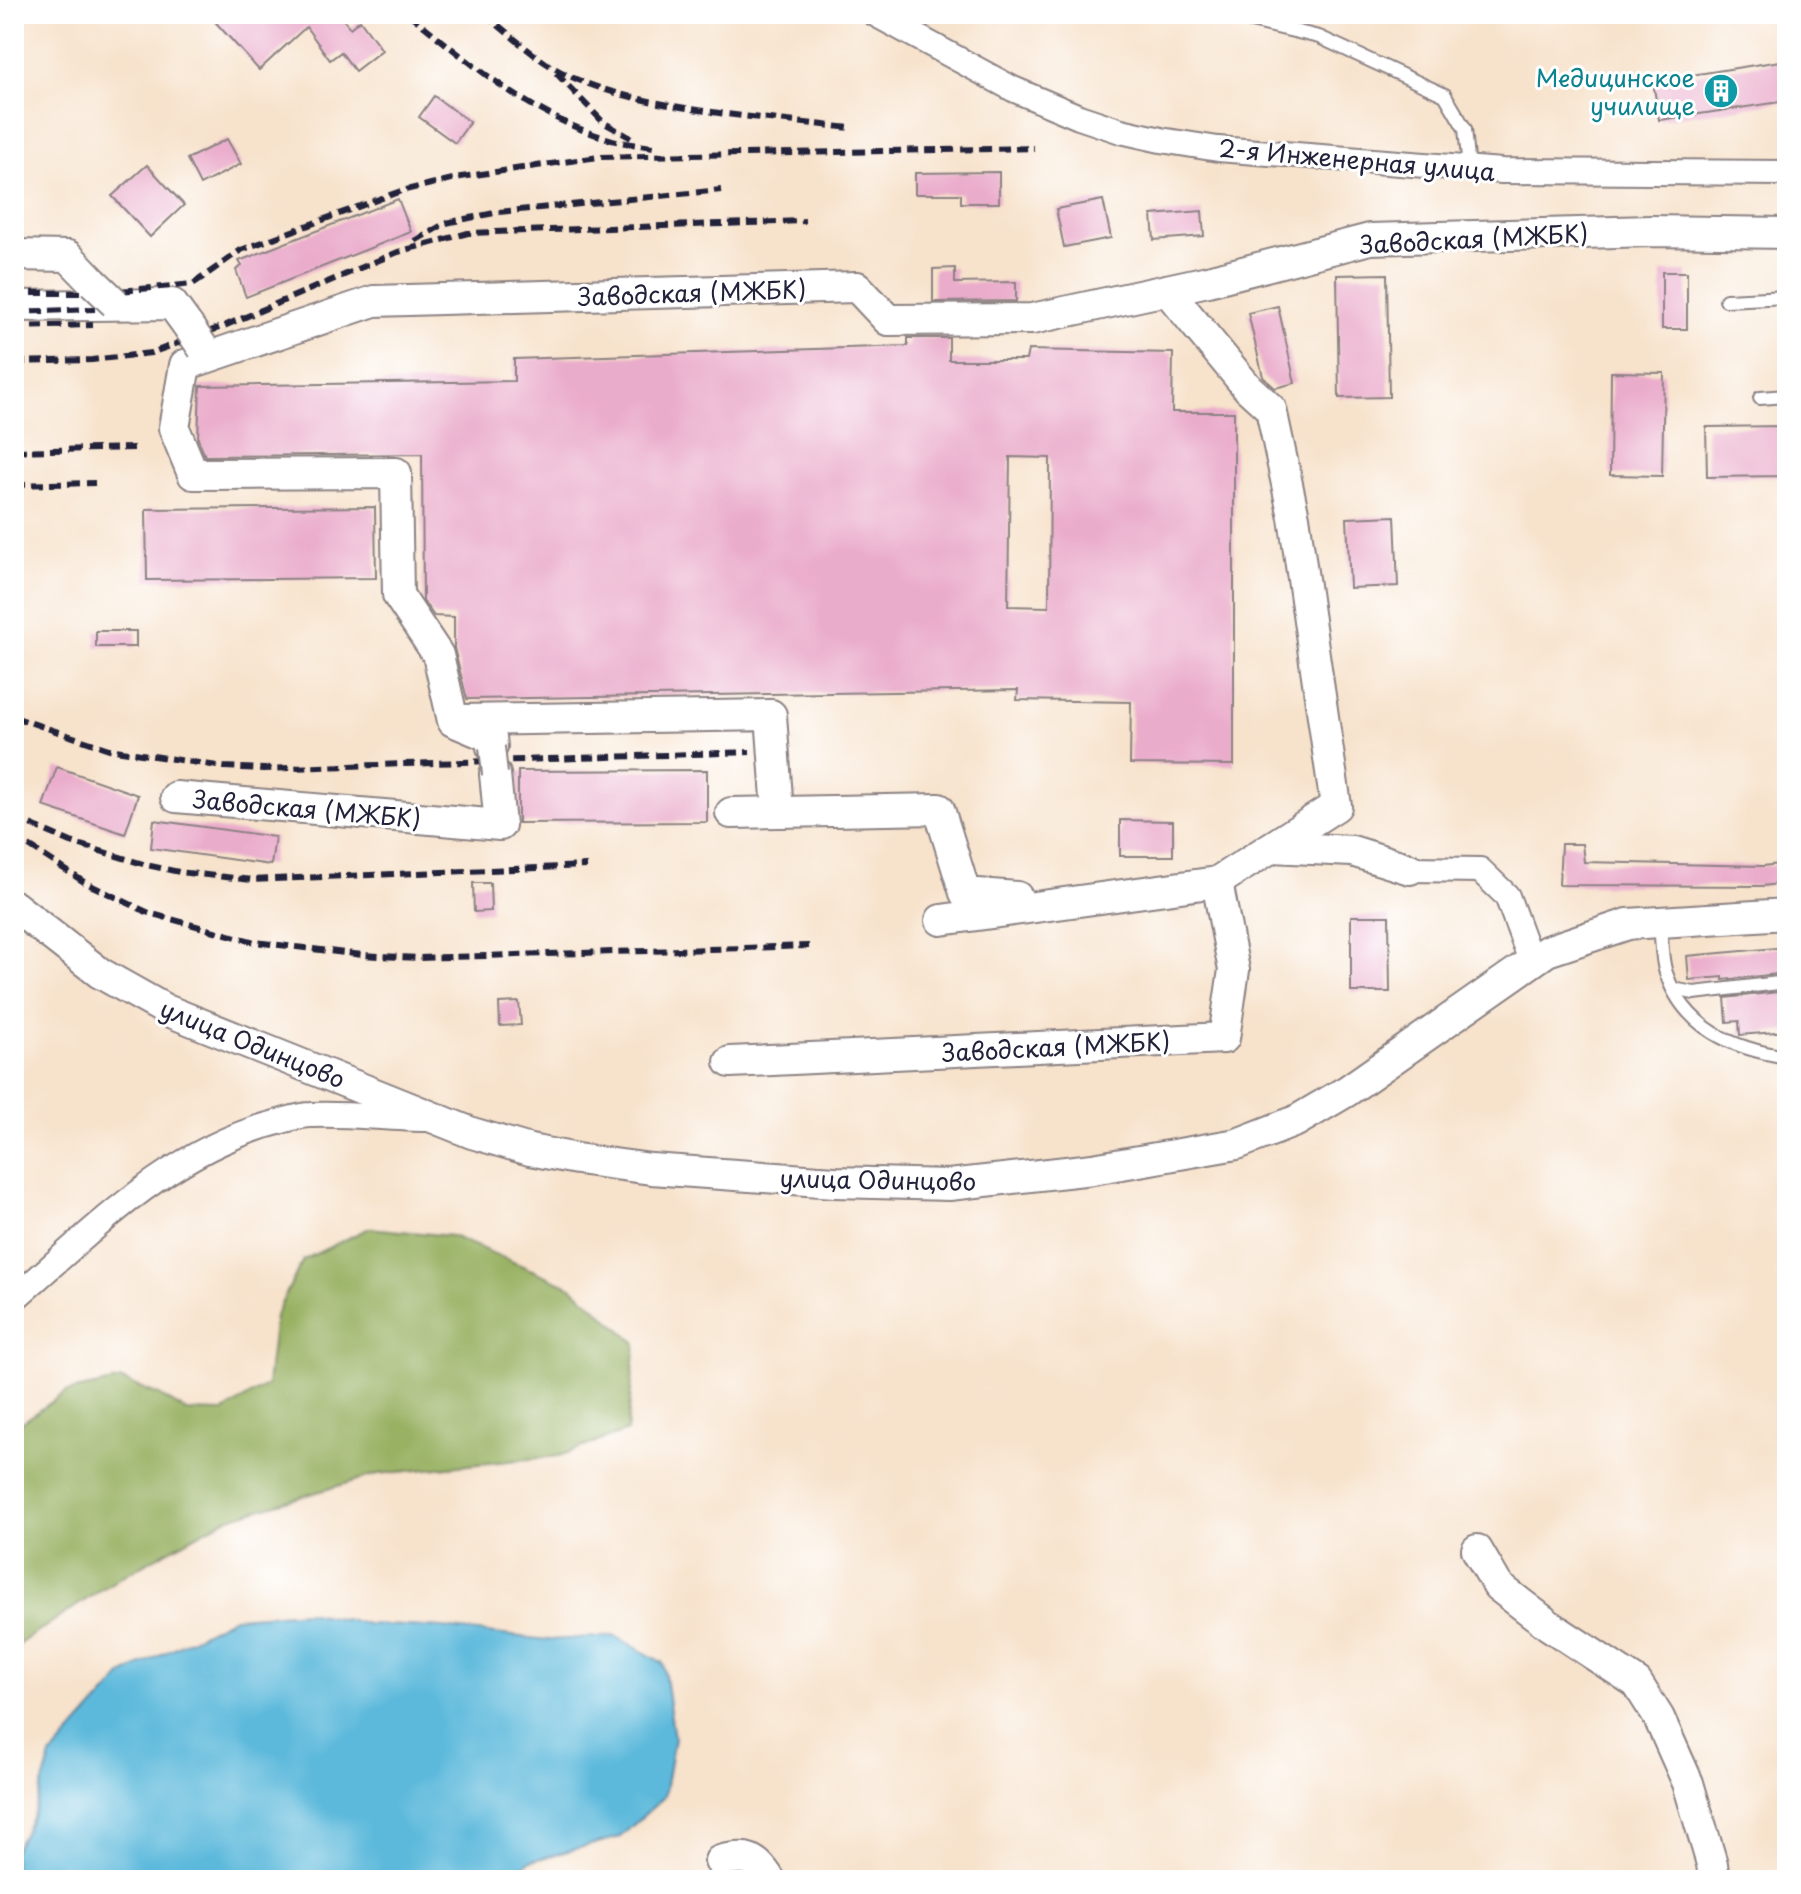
<svg xmlns="http://www.w3.org/2000/svg" width="1801" height="1894" viewBox="0 0 1801 1894" font-family="'Playpen Sans',sans-serif">
<rect width="100%" height="100%" fill="#fff"/>
<filter id="ink" filterUnits="userSpaceOnUse"><feTurbulence type="fractalNoise" baseFrequency=".0125" numOctaves="2"/><feDisplacementMap in="SourceGraphic" scale="16" xChannelSelector="R" yChannelSelector="G"/><feConvolveMatrix kernelMatrix="1 2 1 2 8 2 1 2 1" color-interpolation-filters="sRGB"/></filter>
<filter id="wash" filterUnits="userSpaceOnUse"><feTurbulence type="fractalNoise" baseFrequency=".006" numOctaves="4" result="noise"/><feDisplacementMap in="SourceGraphic" scale="32" xChannelSelector="R" yChannelSelector="G"/><feGaussianBlur stdDeviation="1.8" result="paint"/><feColorMatrix in="noise" values="0 0 0 0 0 0 0 0 0 0 0 0 0 0 0 0 0 1.4 0 .05"/><feComposite in="paint" operator="in"/></filter>
<g filter="url(#wash)">
<rect width="100%" height="100%" fill="#f7e2cb"/>
<path fill="#98b162" stroke="#5d6a4e" stroke-width="2" d="M369,1228l83,8 120,51 64,56 -9,88 -68,25 -181,18 -152,45 -104,57 -100,66 -8,9v-223l52,-36 56,-12 37,15 27,16 37,1 44,-27 8,-69 28,-56z"/>
<path fill="#5db9db" stroke="#406e8b" stroke-width="2" d="M306,1612l62,12 75,4 105,12 67,-4 48,27 11,75 -10,59 -44,40 -89,24 -32,19h-485v-29l19,-35 18,-60 73,-82 110,-57z"/>
<g id="blocks">
<g fill="#eaaccb" fill-rule="evenodd">
<path d="M208,14h131l11,14 10,-8 22,30 -27,21 -14,-19 -11,8 -24,-33 -47,43z"/>
<path d="M1787,60v41l-128,19 -6,-39z"/>
<path d="M434,96l36,26 -15,21 -36,-26z"/>
<path d="M227,139l14,25 -41,21 -13,-26z"/>
<path d="M147,165l37,40 -34,32 -38,-41z"/>
<path d="M999,172v31h-38v-9h-46v-21z"/>
<path d="M398,199l13,33 -165,65 -10,-27 6,-4 -3,-5z"/>
<path d="M1103,200l8,38 -47,9 -8,-38z"/>
<path d="M1202,211l2,25 -50,4 -2,-25z"/>
<path d="M955,268v15l61,-1v19l-83,1v-33z"/>
<rect x="1662" y="272" width="25" height="57"/>
<path d="M1387,274l2,123 -50,1 -2,-123z"/>
<path d="M1278,306l17,77 -20,5 -12,-11 -15,-64z"/>
<path d="M908,338h41v22h77l2,-10 145,3 -1,59h62v353l-104,-1 1,-62 -114,-2 1,-10 -551,9 -13,-51v-31l-20,-1 -11,-15 -1,-147 -217,2 -7,-17 2,-53 314,-5v-22l394,-13zM1010,457l40,1 -1,149 -41,-1z"/>
<path d="M1611,372l53,1 -2,103 -52,-1z"/>
<path d="M1784,426l1,50 -78,1 -1,-50z"/>
<path d="M375,507l1,71 -229,2 -1,-71z"/>
<path d="M1395,516l3,70 -48,2 -3,-70z"/>
<rect x="96" y="631" width="40" height="16"/>
<path d="M57,767l81,28 -13,39 -82,-28z"/>
<path d="M707,770v52l-189,1v-52z"/>
<path d="M154,820l121,17 -4,28 -120,-17z"/>
<path d="M1120,820l53,1v35h-53z"/>
<path d="M1561,844h21l2,18 179,4 24,-3v20l-25,3 -203,-1z"/>
<path d="M473,883h17l1,28 -17,1z"/>
<path d="M1351,916h38l1,76h-39z"/>
<path d="M1787,947v26l-64,7v-3l-34,3 -2,-24z"/>
<path d="M1787,991v40l-47,4 -1,-14 -12,1 -2,-24z"/>
<path d="M519,1002l2,23 -21,1 -1,-23z"/>
</g>
</g>
</g>
<g filter="url(#ink)">
<use href="#blocks" fill-opacity="0" stroke="#8c8283" stroke-width="2"/>
<g fill="none" stroke-linecap="round" stroke-linejoin="round">
<g stroke="#8c8283" stroke-width="16">
<g id="service">
<path d="M1222,14l97,23 126,58 20,34 4,39"/>
<path d="M1726,300l61,-3"/>
<path d="M1760,398l27,-2"/>
<path d="M1660,924c2,16 1,35 6,49 19,56 68,76 121,84"/>
<path d="M1673,989l21,4 93,-11"/>
</g>
</g>
<g stroke="#8c8283" stroke-width="28">
<g id="minor">
<path d="M875,14l138,75 66,28 42,14 40,9 57,9 284,22 285,2"/>
<path d="M1410,869l70,1 27,26 24,65"/>
<path d="M14,1299c80,-69 156,-149 261,-176 12,-3 24,-8 36,-8 37,-2 78,4 116,4"/>
</g>
</g>
<g stroke="#8c8283" stroke-width="34">
<g id="tertiary">
<path d="M14,255l54,1 25,26"/>
<path d="M14,306l158,-2 16,22"/>
<path d="M462,720l309,-5 7,97"/>
<path d="M492,747l-1,-10 -38,-16 -15,-66 -40,-60 -2,-122 -203,1 -19,-46 11,-63 189,-64 483,-14 31,33 144,-1 176,-38 162,-42 281,-8 136,2"/>
<path d="M176,797l324,28 -5,-51"/>
<path d="M731,813l208,-4 26,84 52,4"/>
<path d="M1272,847l80,4 58,18"/>
<path d="M14,906l86,67 66,37 306,123 58,17 47,9 74,10 184,13 114,3 144,-16 144,-25 59,-23 51,-30 200,-140 81,-27 159,-10"/>
<path d="M941,920l276,-38 119,-76 -42,-289 -23,-108 -23,-21 -81,-98"/>
<path d="M730,1062l494,-24 10,-68 -17,-88"/>
<path d="M1477,1550l21,36 52,40 87,57 22,35 29,65 24,81 2,16"/>
<path d="M720,1861c26,-7 36,-4 50,19"/>
</g>
</g>
<use href="#service" stroke="#fff" stroke-width="12"/>
<use href="#minor" stroke="#fff" stroke-width="24"/>
<use href="#tertiary" stroke="#fff" stroke-width="30"/>
<g stroke="#22223b" stroke-width="6" stroke-dasharray="12 6" stroke-linecap="butt">
<path d="M409,14c61,49 123,103 200,125 16,5 33,6 49,9"/>
<path d="M484,14c21,16 41,35 62,49 70,47 219,54 303,65"/>
<path d="M556,73l47,49 28,16"/>
<path d="M415,241l31,-18 53,-11 222,-22"/>
<path d="M14,293h85l94,-9 48,-34 160,-59 60,-14 137,-20 436,-9"/>
<path d="M14,312l81,-3"/>
<path d="M14,327l79,-2"/>
<path d="M14,362l78,-2 59,-7 73,-27 174,-74 70,-19 337,-12"/>
<path d="M14,451l121,-3"/>
<path d="M14,485l81,-2"/>
<path d="M14,717l95,32 115,18 39,2 487,-17"/>
<path d="M14,817l57,25 75,23 33,7 73,8 335,-14"/>
<path d="M14,836l70,46 65,31 106,29 107,13 56,3 391,-12"/>
</g>
<g stroke="#8c8283" stroke-width="28" stroke-linecap="butt">
<path id="minor-bridge" d="M492,747l3,27"/>
</g>
<g stroke="#8c8283" stroke-width="34" stroke-linecap="butt">
<g id="tertiary-bridge">
<path d="M93,282l22,21"/>
<path d="M188,326l15,22"/>
</g>
</g>
<use href="#minor-bridge" stroke="#fff" stroke-width="24"/>
<use href="#tertiary-bridge" stroke="#fff" stroke-width="30"/>
</g>
</g>
<defs>
<g id="building-disc" transform="scale(1.8)"><circle r="9.5" fill="#0f9aa8" stroke="#fff"/><path d="M-4-6H4V6H1V3H-1V6H-4ZM-2.5-4.3h1.7v1.8h-1.7ZM.8-4.3h1.7v1.8H.8ZM-2.5-1h1.7V.8h-1.7ZM.8-1h1.7V.8H.8Z" fill="#fff"/></g>
</defs>
<g fill-rule="evenodd">
<use href="#building-disc" x="1721" y="91"/>
</g>
<g text-anchor="middle" dominant-baseline="central" stroke-width="6" stroke-linejoin="round" paint-order="stroke">
<g font-size="24" fill="#0d838f" stroke="#fff" text-anchor="end">
<text x="1695" y="77">Медицинское<tspan x="1695" dy="28">училище</tspan></text>
</g>
<g font-size="24" fill="#22223b" stroke="#fff">
<text transform="translate(1357 159) rotate(5)">2-я Инженерная улица</text>
<text transform="translate(1474 238) rotate(-3)">Заводская (МЖБК)</text>
<text transform="translate(692 292) rotate(-2)">Заводская (МЖБК)</text>
<text transform="translate(307 808) rotate(5)">Заводская (МЖБК)</text>
<text transform="translate(253 1043) rotate(22)">улица Одинцово</text>
<text transform="translate(1056 1046) rotate(-3)">Заводская (МЖБК)</text>
<text transform="translate(878 1179) rotate(1)">улица Одинцово</text>
</g>
</g>
<rect width="1801" height="1894" fill="none" stroke="#fff" stroke-width="48"/>
</svg>
